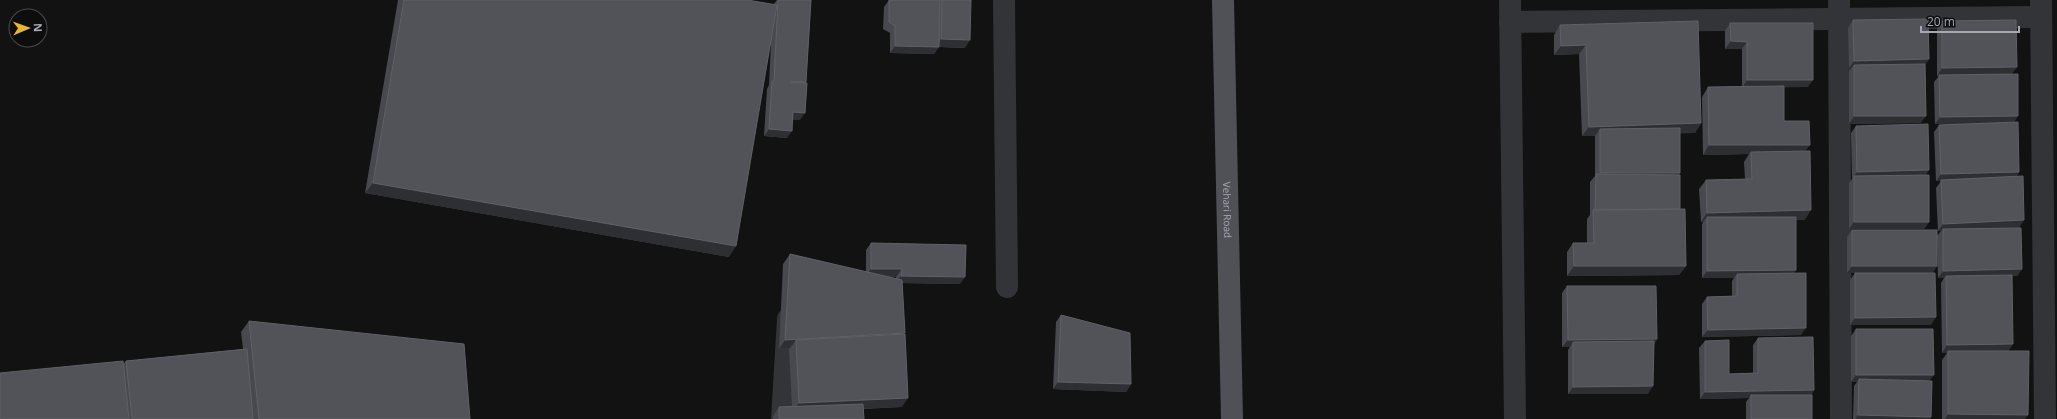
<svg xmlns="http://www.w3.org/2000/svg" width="2057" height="419" viewBox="0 0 2057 419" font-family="'Open Sans',sans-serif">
<rect width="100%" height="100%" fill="#121213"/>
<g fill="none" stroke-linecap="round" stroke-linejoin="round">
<g stroke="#333438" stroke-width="22">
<path d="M1004,0l3,287"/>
<path d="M1510,0l5,419"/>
<path d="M1839,0l2,419"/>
<path d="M2041,0l4,419"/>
<path d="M1510,22l531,-5"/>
<path d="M782,419l6,-100"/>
</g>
<path stroke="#4f5157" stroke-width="22" id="s1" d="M1223,0l9,419"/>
</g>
<g fill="#48494e" fill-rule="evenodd">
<path d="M398,0h349l26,5 4,-5h34l-5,82 -6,38h-8l-5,18 -23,-2 3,-47 2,-4 2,-43 -42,215 -364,-64z"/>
<path d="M889,0h82l-6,48 -26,-1 -5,7 -44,-1v-20l-7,-4 1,-22z"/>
<path d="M1853,20l72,45 1,51 -6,7 -71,1v-52l2,-4h-2l-1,-40z"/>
<path d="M1942,21l70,53 2,48 5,50 -3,5 6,92 -5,7h-5l-4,75 17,68h-83v-59l5,-7h-5l-1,-70 3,-5h-6l-1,-42 4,-5h-3l-2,-43 5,-7h-5l-2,-49 5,-7 16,-1h-20l-1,-42 5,-6h-2v-48z"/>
<path d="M1730,23l78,64h-24v34l21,30v69h-9v50l-2,3 7,62 -99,2v-33l5,-7 25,-1v-15l2,-3h-32v-53l1,-3h-2l-2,-33 7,-9 39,-1 -1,-17 5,-8 -46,1 -1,-58 6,-10h34v-38h-17v-18z"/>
<path d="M1560,25l141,98 -6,10h-15l-1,42 1,34 6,57 -7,9 -112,1v-24l6,-9h14v-24l3,-4v-33l5,-6v-40h-13l-3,-82 -25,1v-20z"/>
<path d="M1856,126l69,49 4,47 -5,7h-75v-46l3,-4 -1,-46z"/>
<path d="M1852,230l85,36 -5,7 -1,52h-81v-45l5,-7h-8v-36z"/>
<path d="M871,243l89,41 -58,-1 3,50 -1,1 -2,73 -39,2 1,10h-91v-3l6,-9 13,-1 -3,-57 1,-1 -11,1 4,-85 7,-10 76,18v-22zM886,277h10v2z"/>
<path d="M1567,286l90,53 -3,5 -6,50h-80v-44l2,-3h-8v-54z"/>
<path d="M1061,315l70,69 -5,8 -73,-3 3,-67z"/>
<path d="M249,321l221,98h-470l123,-55 3,-3 117,-12 -2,-17z"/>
<path d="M1856,329l73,52 1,38h-77l1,-33 3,-4h-6v-46z"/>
<path d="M1758,338l56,52 -3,5 1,24h-66v-17l3,-4 -49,1 -1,-51 6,-7 24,33 24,-1v-28z"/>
</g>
<g fill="#2e2f32">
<path d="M941,39l29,1 -5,8 -26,-1 -5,7 -44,-1 5,-7 41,1z"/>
<path d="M1731,41l16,1 -5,7h-17z"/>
<path d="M1586,45l-7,9 -25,1 7,-9z"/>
<path d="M1929,59l-5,8 -70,-2 -3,3h-2l5,-7z"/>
<path d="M2017,67l-5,7 -75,2 5,-8z"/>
<path d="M1747,80h66l-5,7 -66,1z"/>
<path d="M793,112l12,1 -5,7h-12z"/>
<path d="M1854,116h72l-6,7 -71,1z"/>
<path d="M2018,116l-5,8h-78l5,-7z"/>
<path d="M1701,123l-6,10 -95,3v-7l-5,7h-13l7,-9z"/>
<path d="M769,129l23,2 -5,7 -23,-2z"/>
<path d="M1709,145h101l-7,9 -52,-2 -2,2 -46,1z"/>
<path d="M1929,170l-5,8 -70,-2 -2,3 5,-7z"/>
<path d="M2019,172l-5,7 -73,1v1h-5l5,-7z"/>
<path d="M1600,173h80l-5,7 -79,-1z"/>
<path d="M373,183l363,63 -7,11 -364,-64z"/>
<path d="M1811,210l-6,10 -98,2v-5l-4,5h-2l6,-9z"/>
<path d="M2024,220l-5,8 -76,1 -2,2h-3l5,-7z"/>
<path d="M1854,222h75l-5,7h-75z"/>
<path d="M1574,266h112l-7,9 -112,1z"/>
<path d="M1852,266h85l-5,8 -85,-1z"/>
<path d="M871,269h31l-6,8 -31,-1z"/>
<path d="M2022,269l-5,7 -71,2v-2l-2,2h-6l5,-7z"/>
<path d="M1796,270l-5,8 -54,-4 -3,4h-32l5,-7z"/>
<path d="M901,276l64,1 -5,7 -64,-1z"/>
<path d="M1936,317l-5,8h-81l5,-7z"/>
<path d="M1806,328l-5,7 -99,2 6,-7z"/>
<path d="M905,333l-7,10 -102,-3 -6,8 -11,1 6,-9z"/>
<path d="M1657,339l-5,8 -79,-5 -3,5h-8l6,-7z"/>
<path d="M2013,344l-5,8 -60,-1 -1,2h-5l5,-8z"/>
<path d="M1856,375h78l-6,7 -69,-3 -2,3h-6z"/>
<path d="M1058,382l73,2 -5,8 -73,-3z"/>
<path d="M1653,386l-5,8h-80l5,-7z"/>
<path d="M1814,390l-5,7 -58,-2 -2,3 -49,1 5,-7z"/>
<path d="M908,398l-6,9 -110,5 7,-9z"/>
<path d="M1948,414l80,1 -3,4h-80z"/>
<path d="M1858,415l73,2 -1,2h-75z"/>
</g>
<g fill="#525359" stroke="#5f6167">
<path d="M404,0h343l30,5 -41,241 -363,-63z"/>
<path d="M778,0h33l-5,82h-15l16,1 -2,30 -12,-1 -1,19 -23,-2 3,-48h2z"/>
<path d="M889,0h51l-1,47 -44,-1v-20l-6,-4z"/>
<path d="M942,0h29l-1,40 -29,-1z"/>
<path d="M1928,19l1,40 -75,2 -1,-41z"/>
<path d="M2016,20l1,47 -75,1v-47z"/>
<path d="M1698,21l3,102 -112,4 -3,-82 -25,1 -1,-21z"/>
<path d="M1730,23h83v57h-66v-38l-16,-1z"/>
<path d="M1925,64l1,52h-72v-51z"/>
<path d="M2018,74v42l-78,1 -1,-42z"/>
<path d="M1784,86v35h25l1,24h-101l-1,-58z"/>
<path d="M2018,122l1,50 -78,2 -2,-49z"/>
<path d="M1928,124l1,46 -72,2 -1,-46z"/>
<path d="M1680,128v45h-80v-44z"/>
<path d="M1810,151l1,59 -104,3 -1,-33 46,-1 -1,-27z"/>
<path d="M1596,174l84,1v34l-85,1z"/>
<path d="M1929,175v47h-75v-46z"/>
<path d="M2023,176l1,44 -81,4 -2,-44z"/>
<path d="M1685,209l1,57h-112l-1,-23h21l-1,-33z"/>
<path d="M1707,217h89v53l-89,1z"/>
<path d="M2021,228l1,41 -79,2v-42z"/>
<rect x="1852" y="230" width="85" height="36"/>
<path d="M871,243l95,2 -1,32 -64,-1 1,-7h-31z"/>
<path d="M790,254l112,26 3,53 -120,7z"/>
<path d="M1806,273v55l-98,2 -1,-33 30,-1v-22z"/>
<path d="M1855,273h80l1,44 -81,1z"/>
<path d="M2012,275l1,69 -66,1 -1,-69z"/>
<path d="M1567,286h89l1,53 -89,1z"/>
<path d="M1061,315l69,18 1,51 -73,-2z"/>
<path d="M249,321l215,23 6,75h-211z"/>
<path d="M1856,329h77l1,46h-78z"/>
<path d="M905,334l3,64 -109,5 -3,-63z"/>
<path d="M1813,337l1,53 -109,2v-51l24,-1v34l29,-1v-35z"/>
<path d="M1654,341l-1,45 -80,1v-45z"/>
<path d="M247,349l6,70h-121l-6,-58z"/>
<path d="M1948,351h81l-1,64 -80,-1z"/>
<path d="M123,361l6,58h-129v-46z"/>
<path d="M1859,379l73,2 -1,36 -73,-2z"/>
<rect x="1751" y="395" width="61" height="24"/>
<path d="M863,404l1,15h-85v-12z"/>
</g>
<g text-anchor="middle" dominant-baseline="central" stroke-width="4" stroke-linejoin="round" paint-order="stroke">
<g font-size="10" fill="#a4a8b3" stroke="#0d0d0e">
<text stroke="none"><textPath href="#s1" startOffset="210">Vehari Road</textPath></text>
</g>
</g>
<g transform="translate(28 28) rotate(88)"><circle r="19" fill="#0d0d0e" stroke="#494b50"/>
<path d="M0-3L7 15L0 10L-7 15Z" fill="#eab534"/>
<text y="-6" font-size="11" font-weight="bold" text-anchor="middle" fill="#a4a8b3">N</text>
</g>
<path d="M1921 26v6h98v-6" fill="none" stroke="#a4a8b3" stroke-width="2"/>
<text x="1927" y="26" font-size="12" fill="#a4a8b3" stroke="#0d0d0e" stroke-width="3" paint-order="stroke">20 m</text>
</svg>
